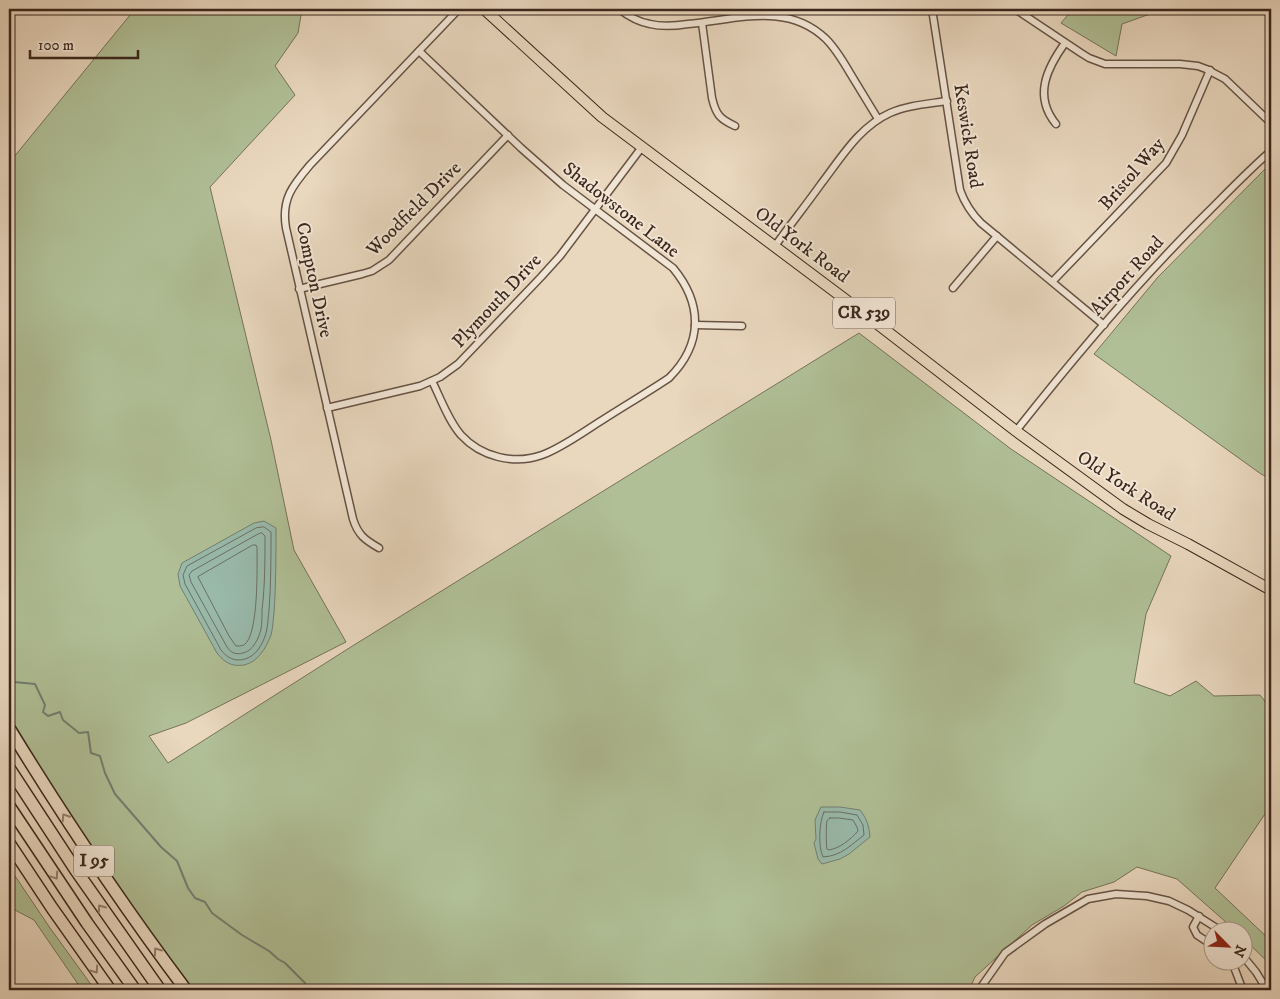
<svg xmlns="http://www.w3.org/2000/svg" width="1280" height="999" viewBox="0 0 1280 999" font-family="'IM FELL DW Pica',serif">
<rect width="100%" height="100%" fill="#e9d7be"/>
<filter id="stains"><feTurbulence type="fractalNoise" baseFrequency=".004" numOctaves="4"/><feColorMatrix values="0 0 0 0 .2 0 0 0 0 .09 0 0 0 0 .02 0 0 0 .5 -.17"/></filter>
<radialGradient id="worn" r=".72"><stop offset=".6" stop-color="#630" stop-opacity="0"/><stop offset="1" stop-color="#630" stop-opacity=".3"/></radialGradient>
<g fill="#b0bf96" stroke="#767359">
<path d="M135,9h167l-4,24 -23,33 20,29 -85,92 61,253 23,110 52,92 -160,81 -37,13 19,27 186,-118 505,-312 152,116 160,107 -25,58 -12,69 36,13 26,-15 18,15 46,-1 11,14v96l-56,83 56,53v24l-28,-27 -1,-6 -6,-1 -59,-52 -40,-12 -23,15 -32,10 -18,14 -32,19 -57,52 -6,13h-789l-44,-59 -110,-165 -17,-29v-574z"/>
<path d="M1073,9h91l-42,15 -6,32 -55,-33z"/>
<path d="M1271,163v316l-10,-5 -167,-120 64,-77z"/>
<path d="M9,867l41,61 45,62h-13l-48,-70 -19,-10 -6,-14z"/>
</g>
<g fill="#99baab" stroke="#737f72">
<path d="M264,521l12,7c0,28 0,56 -2,85 -1,7 -1,15 -3,22 -5,13 -13,27 -27,30 -13,2 -20,-3 -27,-12l-37,-67 -2,-12 4,-11 72,-40z"/>
<path d="M821,807h19l20,3c7,9 9,16 10,27l-21,17 -9,5 -18,5 -4,-5 -4,-16 2,-4 -1,-19z"/>
</g>
<g fill="none" stroke-linecap="round" stroke-linejoin="round">
<g stroke="#6a7064" stroke-width="1">
<path d="M264,527l7,5c0,26 0,52 -2,78 -1,7 -1,16 -3,23 -3,11 -10,23 -21,26 -10,3 -18,-1 -24,-9l-36,-66 -2,-9 4,-9 69,-38z"/>
<path d="M262,533l3,3c0,24 0,49 -3,74 0,6 0,13 -1,19 -2,9 -8,22 -18,24 -7,2 -12,0 -16,-6l-36,-65 -2,-7 3,-4 66,-37z"/>
<path d="M253,545h3l1,2c0,18 2,88 -13,98 -3,1 -5,1 -8,1l-7,-10 -31,-59z"/>
<path d="M824,812h16l17,3 6,10 1,10c-13,10 -23,21 -41,22 -5,-10 -4,-35 1,-45z"/>
<path d="M830,818h9l14,2 4,7 1,4c-8,9 -18,17 -29,19l-2,-1c-1,-2 -1,-26 0,-28 0,-1 2,-2 3,-3z"/>
</g>
<path stroke="#737f72" stroke-width="2" d="M9,677l5,5 21,2 10,21 -2,7 5,4 12,-4 3,8 16,13 9,-1 3,21 9,3 5,17 10,21 46,53 16,14 11,27 7,10 10,4 7,11 30,22 27,16 9,8 7,4 20,20 2,7"/>
<g stroke="#665344" stroke-width="9">
<g id="minor">
<path d="M619,9c9,7 19,13 31,15 12,3 25,2 38,0 47,-4 99,-23 138,15 10,10 17,22 24,34 9,15 19,31 28,46"/>
<path d="M932,9l28,181c5,14 11,23 21,33l123,102"/>
<path d="M1015,9l66,44 8,5 16,6h75l18,2 8,3 19,10 46,44"/>
<path d="M702,23l10,75c4,17 8,21 23,28"/>
<path d="M419,51l102,97 42,37 110,83c30,36 30,76 -4,110 -21,14 -43,27 -65,41 -18,11 -42,29 -62,36 -28,10 -61,2 -81,-20 -13,-15 -20,-36 -29,-54"/>
<path d="M1056,124c-23,-28 -9,-56 9,-81"/>
<path d="M775,246c15,-21 31,-41 46,-62 20,-26 38,-57 69,-71 18,-8 38,-9 57,-12"/>
<path d="M1053,281l113,-118 16,-28 28,-65"/>
<path d="M953,288l44,-52"/>
<path d="M299,289l63,-15 10,-3 17,-11 119,-125"/>
<path d="M695,325l47,1"/>
<path d="M327,408l93,-22 20,-9 18,-13 83,-87 19,-21 82,-109"/>
<path d="M1016,431c60,-76 123,-151 192,-219 21,-21 41,-42 63,-61"/>
<path d="M379,548c-14,-8 -21,-13 -26,-29l-67,-291c-5,-29 7,-43 24,-63l149,-156"/>
<path d="M1199,916l-6,11 4,8 15,10"/>
<path d="M1242,955l14,17 11,18"/>
<path d="M1230,962l4,5 8,21 2,2"/>
<path d="M979,990l26,-37 40,-29 43,-25 28,-5 31,2 22,5 19,9 35,22"/>
</g>
</g>
<g stroke="#3b271c" stroke-width="12">
<path id="primary" d="M484,9l118,108 260,195 154,119 107,78 25,15 40,20 83,46"/>
</g>
<g stroke="#3b271c" stroke-width="14">
<g id="motorway">
<path d="M9,728c55,90 114,178 177,262"/>
<path d="M9,768l66,101 85,121"/>
<path d="M9,806l78,117 48,67"/>
<path d="M9,843l43,65 58,82"/>
</g>
</g>
<use href="#minor" stroke="#f1e5d5" stroke-width="6"/>
<use href="#primary" stroke="#e9d7be" stroke-width="10"/>
<use href="#motorway" stroke="#e9d7be" stroke-width="11"/>
</g>
<defs><path id="oneway-chevron" d="M-2-3.5L2.5 0L-2 3.5" fill="none" stroke-width="1.6" stroke-linecap="round" stroke-linejoin="round" transform="scale(1.25)"/></defs>
<g stroke="#927f6d">
<use href="#oneway-chevron" transform="translate(65 817) rotate(-123)"/>
<use href="#oneway-chevron" transform="translate(55 876) rotate(56)"/>
<use href="#oneway-chevron" transform="translate(101 908) rotate(-125)"/>
<use href="#oneway-chevron" transform="translate(157 951) rotate(-126)"/>
<use href="#oneway-chevron" transform="translate(95 970) rotate(55)"/>
</g>
<g text-anchor="middle" dominant-baseline="central" stroke-width="4" stroke-linejoin="round" paint-order="stroke">
<g fill="#f1e5d5" stroke="#726054" stroke-width="1">
<rect x="833" y="297.5" width="62" height="31" rx="4"/>
<rect x="74" y="845.5" width="40" height="31" rx="4"/>
</g>
<g font-size="18" font-weight="bold" fill="#3b271c">
<text x="864" y="313">CR 539</text>
<text x="94" y="861">I 95</text>
</g>
<g font-size="19" fill="#3b271c" stroke="#f1e5d5">
<text transform="translate(968 136) rotate(81)">Keswick Road</text>
<text transform="translate(1132 174) rotate(-49)">Bristol Way</text>
<text transform="translate(414 209) rotate(-45)">Woodfield Drive</text>
<text transform="translate(621 210) rotate(38)">Shadowstone Lane</text>
<text transform="translate(802 245) rotate(37)">Old York Road</text>
<text transform="translate(1127 276) rotate(-48)">Airport Road</text>
<text transform="translate(314 280) rotate(78)">Compton Drive</text>
<text transform="translate(497 301) rotate(-47)">Plymouth Drive</text>
<text transform="translate(1126 486) rotate(33)">Old York Road</text>
</g>
</g>
<rect width="1280" height="999" fill="none" stroke="#e9d7be" stroke-width="30"/>
<rect x="10" y="10" width="1260" height="979" fill="none" stroke="#3b271c" stroke-width="2.5"/>
<rect x="15" y="15" width="1250" height="969" fill="none" stroke="#3b271c"/>
<g transform="translate(1228 946) rotate(114)"><circle r="24" fill="#f1e5d5" stroke="#a8998b"/>
<path d="M0-4L9 19L0 12L-9 19Z" fill="#8f2418"/>
<text y="-8" font-size="14" font-weight="bold" text-anchor="middle" fill="#3b271c">N</text>
</g>
<path d="M30 50v8h108v-8" fill="none" stroke="#3b271c" stroke-width="2.5"/>
<text x="38" y="50" font-size="15" fill="#3b271c" stroke="#f1e5d5" stroke-width="4" paint-order="stroke">100 m</text>
<rect width="100%" height="100%" filter="url(#stains)"/>
<rect width="100%" height="100%" fill="url(#worn)"/>
</svg>
